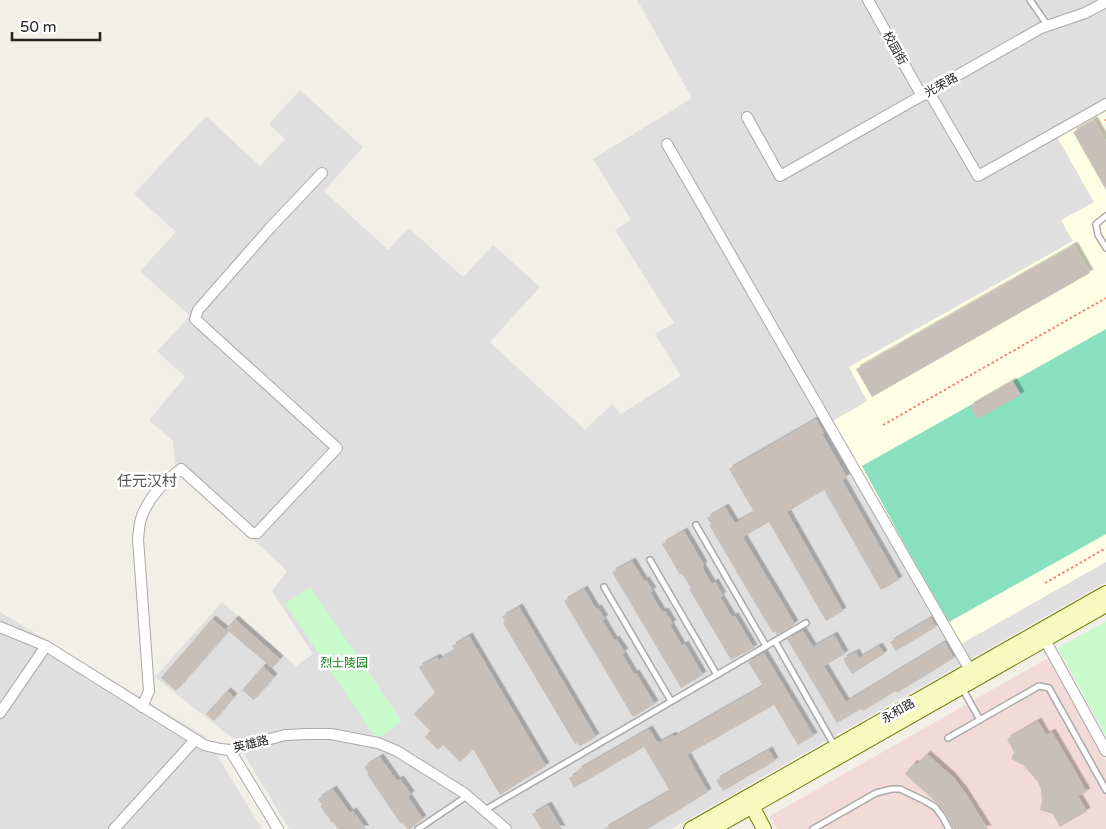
<svg xmlns="http://www.w3.org/2000/svg" width="1106" height="829" viewBox="0 0 1106 829" font-family="'Varela Round','Noto Sans SC',sans-serif">
<defs>
<filter id="shadow"><feDropShadow dx="3.5" dy="-3.5" stdDeviation="0" flood-color="#0004"/></filter>
</defs>
<rect width="100%" height="100%" fill="#f2efe9"/>
<g fill="#e0dfdf">
<path d="M637,0h469v582l-435,247h-382l-53,-88 -81,-64 67,-75 74,64 17,-12 -41,-63 15,-20 -112,-104 -2,-26 -24,-21 36,-43 -28,-26 33,-35 -50,-45 36,-39 -42,-38 72,-78 54,50 25,-27 -16,-15 31,-34 63,57 -39,44 64,59 21,-22 54,49 30,-32 47,42 -50,55 95,88 27,-26 9,10 60,-38 -26,-42 19,-11 -59,-93 16,-10 -38,-61 99,-61z"/>
<path d="M0,612l206,125 56,92h-262z"/>
</g>
<path fill="#f2dad9" d="M1048,658l58,103v68h-329l-7,-13z"/>
<path fill="#ffffe5" d="M1106,109v453l-147,83 -126,-224 34,-20 -18,-34 224,-126 -12,-21 33,-18 -37,-65z"/>
<g fill="#c8facc">
<path d="M310,587l92,134 -25,18 -92,-135z"/>
<path d="M1106,621v115l-48,-88z"/>
</g>
<path fill="#88e0be" d="M1106,329v205l-157,88 -44,-77 -43,-79z"/>
<g fill="#c7bfb8" filter="url(#shadow)">
<path d="M1094,120l12,21v49l-33,-58z"/>
<path d="M1074,245l16,28 -218,124 -16,-28z"/>
<path d="M1013,381l8,14 -44,24 -7,-13z"/>
<path d="M816,419l8,14 -2,1 25,43 -5,3 57,100 -18,10 -57,-100 -37,22 56,99 -17,10 -57,-99 -26,15 52,87 -18,11 -2,-3 -2,1 -27,-45 -37,-63 2,-1 -4,-6 18,-11 10,16 19,-11 -25,-43z"/>
<path d="M684,531l20,34 -2,2 10,17 3,-2 8,14 -3,1 12,20 3,-1 19,32 -23,12 -42,-71 2,-1 -9,-14 -2,1 -18,-31z"/>
<path d="M632,561l12,20 2,-1 7,11 -3,1 12,20 3,-1 8,13 -3,1 12,21 3,-2 18,31 -22,13 -69,-116z"/>
<path d="M584,589l12,20 2,-1 7,11 -3,1 12,20 2,-1 9,13 -3,2 12,20 2,-1 19,31 -22,13 -69,-116z"/>
<path d="M519,607l77,130 -16,9 -3,-3 -2,1 -72,-121 2,-2 -3,-4z"/>
<path d="M931,618l5,9 -40,24 -6,-9z"/>
<path d="M212,619l16,13 -52,59 -15,-13z"/>
<path d="M235,619l45,40 -8,9 -46,-39z"/>
<path d="M803,631l10,16 21,-12 11,19 -21,12 22,36 99,-60 9,16 -57,35 -1,-2 -33,20 -2,-2 -24,14 -50,-84z"/>
<path d="M469,636l77,130 -46,29 -27,-46 -13,13 -17,-17 -5,5 -13,-13 5,-6 -16,-17 21,-21 -16,-26 18,-10 2,3 16,-10 -3,-4z"/>
<path d="M879,646l5,8 -32,20 -9,-15 13,-7 3,6z"/>
<path d="M764,653l50,83 -16,9 -24,-40 -87,50 21,37 -60,37h-44l66,-38 -26,-44 -70,41 -5,-10 10,-6 -1,-2 71,-41 9,14 15,-8 1,2 89,-51 -15,-24z"/>
<path d="M263,666l11,11 -20,23 -12,-10z"/>
<path d="M227,691l7,6 -20,24 -8,-7z"/>
<path d="M1038,721l8,14 6,-3 35,60 -9,4 9,15 -27,16 -7,-13 -13,-4 2,-10 -1,-11 -3,-7 -15,-17 -12,-6 3,-7 -7,-13z"/>
<path d="M769,750l6,11 -52,30 -7,-11z"/>
<path d="M927,754l25,22 12,15 24,38h-34l-8,-15 -8,-10 -33,-30 9,-11 2,2z"/>
<path d="M380,757l17,24 3,-2 11,15 -3,3 15,22 -13,10h-3l-4,-6 -2,1 -34,-50 1,-1 -4,-6z"/>
<path d="M333,789l17,24 3,-2 13,18h-28l-5,-7 -1,1 -12,-17 2,-1 -4,-6z"/>
<path d="M548,805l14,24h-21l-9,-15z"/>
</g>
<g fill="none" stroke-linecap="round" stroke-linejoin="round">
<g stroke="#a9a9a9" stroke-width="8">
<g id="lane">
<path d="M1030,0l18,26"/>
<path d="M1106,216l-10,8 2,11 8,13"/>
<path d="M696,525l70,121"/>
<path d="M650,560l67,115"/>
<path d="M604,587l67,114"/>
<path d="M775,641l59,104"/>
<path d="M962,688l18,32"/>
<path d="M948,738l91,-52 10,2 57,102"/>
<path d="M485,810l321,-187"/>
<path d="M418,829l49,-33"/>
<path d="M813,829l63,-36 16,-4h8l25,12 10,6 7,9 7,13"/>
</g>
</g>
<g stroke="#a9a9a9" stroke-width="12">
<g id="street">
<path d="M868,0l54,96"/>
<path d="M929,92l49,84 128,-72"/>
<path d="M747,117l33,59 261,-148 44,-15 21,-11"/>
<path d="M667,144l303,526"/>
<path d="M0,627l46,19 158,99 17,4 9,1 55,-15 23,-1h23l47,9 19,8 67,42 42,36"/>
<path d="M1045,640l61,111"/>
<path d="M142,707l7,-16 -11,-152c1,-7 1,-14 3,-20 6,-20 24,-38 40,-50l71,64h5l80,-85 -142,-129 3,-9 72,-82 52,-55"/>
<path d="M0,713l46,-67"/>
<path d="M230,750l48,79"/>
<path d="M114,829l81,-89"/>
</g>
</g>
<g stroke="#707d05" stroke-width="16">
<g id="secondary">
<path d="M752,806l12,23"/>
<path d="M691,829l415,-236"/>
<path d="M712,829l394,-224"/>
</g>
</g>
<g stroke="#fa8072" stroke-width="2" stroke-dasharray="2.5 2.5" stroke-linecap="butt">
<path d="M1106,119v2"/>
<path d="M883,425l223,-127"/>
<path d="M1045,583l61,-35"/>
</g>
<use href="#lane" stroke="#fff" stroke-width="5"/>
<use href="#street" stroke="#fff" stroke-width="10"/>
<use href="#secondary" stroke="#f7fabf" stroke-width="14"/>
</g>
<g text-anchor="middle" dominant-baseline="central" stroke-width="5" stroke-linejoin="round" paint-order="stroke">
<g font-size="12" fill="#222" stroke="#fff">
<text transform="translate(895 48) rotate(61)">校园街</text>
<text transform="translate(941 85) rotate(-29)">光荣路</text>
<text transform="translate(898 711) rotate(-30)">永和路</text>
<text transform="translate(251 744) rotate(-14)">英雄路</text>
</g>
<g font-size="12" fill="#0c8416" stroke="#fff">
<text x="344" y="663">烈士陵园</text>
</g>
<g font-size="15" fill="#555" stroke="#fff">
<text x="147" y="481">任元汉村</text>
</g>
</g>
<path d="M12 32v8h88v-8" fill="none" stroke="#222222" stroke-width="2.5"/>
<text x="20" y="32" font-size="15" fill="#222222" stroke="#ffffff" stroke-width="4" paint-order="stroke">50 m</text>
</svg>
